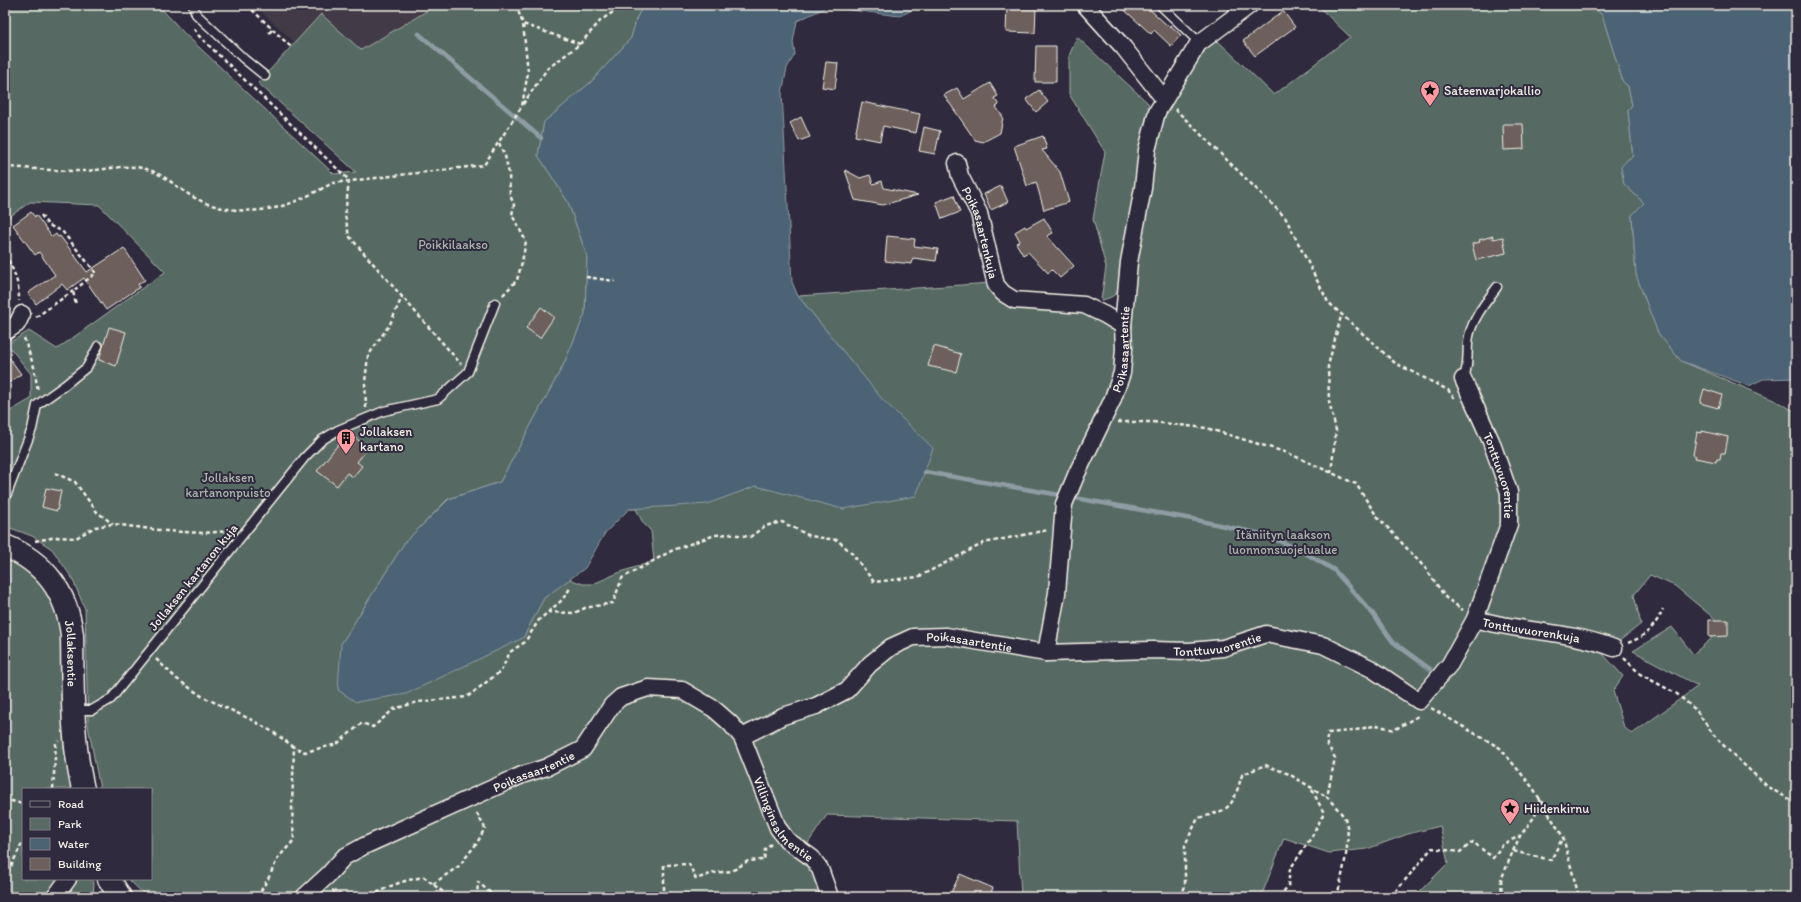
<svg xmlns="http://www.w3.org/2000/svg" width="1801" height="902" viewBox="0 0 1801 902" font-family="Itim,sans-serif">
<rect width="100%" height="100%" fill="#2f2a3d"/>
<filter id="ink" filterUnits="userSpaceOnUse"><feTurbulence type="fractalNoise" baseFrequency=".025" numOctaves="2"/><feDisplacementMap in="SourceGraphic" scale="8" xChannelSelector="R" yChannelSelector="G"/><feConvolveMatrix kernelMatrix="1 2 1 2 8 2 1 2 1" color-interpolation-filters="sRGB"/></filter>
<g filter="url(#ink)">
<path fill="#423a46" d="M254,5h183l-76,45 -40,-36 -26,29z"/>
<g fill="#566b64" stroke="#a5aea6" fill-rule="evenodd">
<path d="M5,5h153l26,28 150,141 22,-2 -98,-89 63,-69 40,36 76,-45h207l-7,12 -6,21 -40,44 -47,40 -6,33 30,47 19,54 -2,58 -22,52 -63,116 -52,17 -43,43 -64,102 182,-6 21,-40 25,-19 14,5h10l25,-11 36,-12 -3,-30 -8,-8 -7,-14h-7l238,-128 -69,-85 193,-13 3,9 89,17 30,20 18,-48 22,-122 10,-44 40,-68 12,-9 59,57 76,-58 -33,-32h274l11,10 21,67 5,4 4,19 -4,6 5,45 -6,4 -3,24 20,19 -12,12 4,60 22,58 23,28 95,40 20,11v485h-382l34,-34 -8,-37 -32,8 -41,15 -38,4 -45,-15 -23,59h-240l-4,-76 -190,-6 -29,43 17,17 7,22h-675l-19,-18h23v-90h-51l-12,-63 -3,-117 -13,-31 -20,-29 -20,-13 -27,-10v-112l26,-15v-25l-24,-30 22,-13 28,18 108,-77 -66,-67 -69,-3 -25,18zM1650,575l25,11 41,34 -5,19 -18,15 -21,-27 -39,24 65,35 -66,48 -8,-7 -11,-36 10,-15 -20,-22 38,-30 -7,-29z"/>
<path d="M1077,37l72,67 -9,42 -5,53 -15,88c-4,9 -9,11 -19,13l5,-33 -13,-48 12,-67 -36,-58v-38z"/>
<path d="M5,555l20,11 16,17 20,34 12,172h-50v90h36l-10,18h-44z"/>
<path d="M75,879h16l3,5 -1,13h-33z"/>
</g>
<g fill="#4b6475" stroke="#8f9ca3">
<path d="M644,5h274l-8,6 -10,5 -73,-9 -30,14 -4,21 2,12 -8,14 -5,25 10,189 6,14 84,103 51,49 -17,48 -73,13 -87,-23 -49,18 -78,5 -24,24 -20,35 -41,30 -21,40 -117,56 -50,8 -18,-12 3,-46 64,-102 44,-43 51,-17 63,-116 22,-52 2,-58 -19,-54 -30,-47 6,-33 47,-40 40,-44 6,-21z"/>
<path d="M1591,5h205v373l-33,1 -14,7 -68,-25 -23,-28 -22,-58 -4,-60 12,-12 -20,-19 -3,-17 6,-7 6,-4 -5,-45 4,-6 -4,-19 -5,-4 -21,-67z"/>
</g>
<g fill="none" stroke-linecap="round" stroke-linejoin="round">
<g stroke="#8f9ca3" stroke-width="4.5">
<path d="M419,34l122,104"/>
<path d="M925,472l135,23"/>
<path d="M1075,498l117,21 69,15 36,14 37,22 39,44 20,28 37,27"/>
</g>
</g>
<g fill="#6d605c" stroke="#f4f1e8">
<path d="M1119,5h26l24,22 1,-2 11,10 -10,11 -17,-16 -3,4z"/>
<path d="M1007,6l29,2 -1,25 -29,-1z"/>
<path d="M1283,11l12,16 -40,29 -12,-15z"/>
<path d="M1036,46h20v36h-21z"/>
<path d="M826,62l12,1 -3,26 -13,-2z"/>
<path d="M990,83l8,13 -4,2 5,7 -3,2 7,10 -3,16 -17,9 -8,-2 -31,-45 13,-7 7,11z"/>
<path d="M1039,90l9,12 -12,10 -10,-13z"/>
<path d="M862,102l58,12 -4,19 -33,-7 -3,15 -25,-5z"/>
<path d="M801,117l9,20 -11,4 -9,-18z"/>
<path d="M1503,124h20l1,25 -20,1z"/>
<path d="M924,127l16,4 -5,23 -16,-3z"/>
<path d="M1043,136l4,13 -5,1 18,22 9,30 -25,8 -8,-28 -9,4 -13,-40z"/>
<path d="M845,170l15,8 10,-3 3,9 9,-3 2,7 34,7 -35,10 -28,-5z"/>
<path d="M1001,186l7,16 -17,8 -7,-16z"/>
<path d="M954,195l6,17 -18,7 -6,-17z"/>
<path d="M31,212l4,5 1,-2 16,22 4,-3 2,3 2,-1 27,36 37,-24 21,32 -7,4 2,3 -34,23 -22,-32 -17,12 -5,-6 -26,20 -8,-11 27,-18 -16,-23 -4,3 -22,-30z"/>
<path d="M1044,218l9,15 -6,3 27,30 -14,12 -8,-8 -4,3 -20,-21 -5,3 -7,-12 4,-2 -5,-9 10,-6 1,2z"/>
<path d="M887,236l28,3 -1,7 24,3 -2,12 -23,-3 -1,6 -27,-3z"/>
<path d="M1493,236v3l10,-2 3,16 -30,7 -4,-16 8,-2 -1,-2z"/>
<path d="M541,307l13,10 -14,21 -14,-10z"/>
<path d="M109,327l17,5 -10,34 -17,-6z"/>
<path d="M934,346l27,8 -5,18 -28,-6z"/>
<path d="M5,352l16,22 -16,12z"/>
<path d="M1704,389l18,6 -4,13 -18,-5z"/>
<path d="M1702,431l26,6 -3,16h-4l-1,6h-3l-1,3 -21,-4 1,-2 -3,-1 4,-23 5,1z"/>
<path d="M348,432l20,16 -11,14 5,4 -9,11 -6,-4 -10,13 -20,-15z"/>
<path d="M46,488l15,3 -4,20 -15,-4z"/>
<path d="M1709,620h19v16l-19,1z"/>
<path d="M960,874l33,14 -4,9h-40z"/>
</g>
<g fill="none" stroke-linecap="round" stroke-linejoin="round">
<g stroke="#f4f1e8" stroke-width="11">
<g id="lane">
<path d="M193,5l3,9 48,45 21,17"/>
<path d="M1160,5l40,38"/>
<path d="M1463,379c7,-14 3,-28 6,-43 4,-18 17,-34 28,-49"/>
<path d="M5,499l27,-70 5,-24 28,-20 22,-18 11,-21"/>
<path d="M74,710h18l19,-11 194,-242 17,-17 16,-10 46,-19 54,-12 30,-27 27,-69"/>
</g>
</g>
<g stroke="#f4f1e8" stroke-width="19">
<g id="street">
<path d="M1085,5l39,43 40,51"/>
<path id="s1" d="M957,163l3,13 19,37 17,72 7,8 11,7 70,5 21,10 18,11"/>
<path d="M5,332l12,-8 5,-10"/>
<path id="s2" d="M1463,379l28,62 18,51v32l-34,95"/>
<path id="s3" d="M1046,653l106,-3 37,1 34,-3 43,-14 57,11 49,24 47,32 31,-37 25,-45c46,13 95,12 139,29"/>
<path id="s4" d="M742,737l41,-21 33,-10 31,-16 23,-26 21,-17 22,-10 33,-1 100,17 11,-60 7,-89 13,-31 35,-72 10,-28 2,-24 -1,-23 6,-64 14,-74 4,-38 10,-38 41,-68 52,-39"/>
<path d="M55,897l13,-18"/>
<path id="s5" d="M304,897l24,-22 16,-18 20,-11 158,-71 25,-8 36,-18 29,-44 9,-8 27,-9 34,2 32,19 16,14 12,14 36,91 9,12 25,18 8,11 10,28"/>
</g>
</g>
<g stroke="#f4f1e8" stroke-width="25">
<g id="secondary">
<path id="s6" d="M5,546c40,16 62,47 67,89 1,52 -1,103 11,154"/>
<path d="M109,879l11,18"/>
</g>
</g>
<g stroke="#f4f1e8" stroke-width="2.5" stroke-dasharray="4 3" stroke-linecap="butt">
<path d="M247,5l44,42"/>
<path d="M516,5l7,19 57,20"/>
<path d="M194,29l5,7 150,144"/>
<path d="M269,33l4,-4"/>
<path d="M523,104l24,-35 33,-25 21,-24 23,-15"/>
<path d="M1175,109l110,108 43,85 67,61 53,27 7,9"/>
<path d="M499,143l6,13 4,18 1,21 4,10 -2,10 14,26 -4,21 -5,18 -15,16"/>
<path d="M5,167c25,1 51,4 76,4 21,0 40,-7 61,-3 23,5 35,21 55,31 23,12 52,14 77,9 18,-3 43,-17 59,-25l151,-18 38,-59 6,-34 -5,-48"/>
<path d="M349,181l-4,34 4,21 112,128"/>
<path d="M41,215l7,10 14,6 34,42 -23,18 3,14"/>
<path d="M5,254c9,17 14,27 14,47"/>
<path d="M586,277l29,4"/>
<path d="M36,317l37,-26"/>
<path d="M24,338l10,29 4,25"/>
<path d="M366,408l-1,-26 3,-26 22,-32 12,-27"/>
<path d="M1118,422h35l53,6 82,25 68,31 20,31 50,54 20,29 17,12"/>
<path d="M55,473l20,9 22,30 16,12"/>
<path d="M1331,473l5,-43 -7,-29 -1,-35 13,-50"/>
<path d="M35,541l22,-4 19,1 19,-11 18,-3 53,7 37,2 29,-2"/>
<path d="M548,612l26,1 11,-5 28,-5 9,-25 51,-28 42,-15 17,-1 18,3 15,-11 17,-4 28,14 27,4 14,12 23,30 44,-5 66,-34 64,-13"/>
<path d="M1628,643c18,-7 27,-16 35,-34"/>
<path d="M1624,658l16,16 37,20 19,16 17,24 14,15 41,38 28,16"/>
<path d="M156,659l21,20 26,18 49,23 21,12 21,15 11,5 32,-8 25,-21 11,4 21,-18 24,-7 49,-5 34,-26 9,-19 15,-10 14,-22 23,-20 9,-13"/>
<path d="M1431,708l69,40 33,40 30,49 16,60"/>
<path d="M53,789l3,-46 3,-2"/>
<path d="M5,803l3,-3 15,4"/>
<path d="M1513,851l7,-15 15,-20 5,-18"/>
<path d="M5,879l18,-38"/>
<path d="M433,884l26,-18 18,-23 8,-15 -9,-16"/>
<path d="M332,890l13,7"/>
<path d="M257,897l11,-18 10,-21 16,-18 -2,-31 2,-62"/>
<path d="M371,897c16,-11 33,-17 53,-20l23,18 7,2"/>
<path d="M476,897l1,-1 1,-14 17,15"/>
<path d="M664,897v-32l25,-1 7,15 17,-6 19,-2 16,-10 16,-1 1,-11 6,-5"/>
<path d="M1181,897l4,-11v-41l13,-27c33,-8 34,-10 44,-43l23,-10 24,9 38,23"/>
<path d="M1279,897l9,-11 2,-17 21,-31 13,-25 -13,-25"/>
<path d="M1337,897c4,-19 17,-63 7,-80 -5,-7 -11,-13 -17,-20l8,-39 -9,-16 2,-9 24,-2 25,-6 17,5 24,-14"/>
<path d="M1391,897l41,-49 28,4 13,-10 20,16 10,-14 17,-8"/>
<path d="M1502,897l-1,-17 12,-29 38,9 12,-23"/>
</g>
<use href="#lane" stroke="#2f2a3d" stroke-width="8"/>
<use href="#street" stroke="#2f2a3d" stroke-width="16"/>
<use href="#secondary" stroke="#2f2a3d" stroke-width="22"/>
</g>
</g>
<defs>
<g id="sight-pin" transform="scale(1)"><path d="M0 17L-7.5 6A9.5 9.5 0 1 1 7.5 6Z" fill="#ff9aa2" stroke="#2f2a3d"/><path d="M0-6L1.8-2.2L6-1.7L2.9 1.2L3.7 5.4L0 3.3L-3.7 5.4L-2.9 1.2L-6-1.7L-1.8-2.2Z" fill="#111"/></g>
<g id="building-pin" transform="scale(1)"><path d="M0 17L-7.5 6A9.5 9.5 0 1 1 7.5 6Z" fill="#ff9aa2" stroke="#2f2a3d"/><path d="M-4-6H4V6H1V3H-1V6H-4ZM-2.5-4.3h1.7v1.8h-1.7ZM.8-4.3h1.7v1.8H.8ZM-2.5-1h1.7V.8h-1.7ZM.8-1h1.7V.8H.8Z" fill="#111"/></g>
</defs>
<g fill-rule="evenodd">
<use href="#sight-pin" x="1430" y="90"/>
<use href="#building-pin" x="346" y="438"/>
<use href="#sight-pin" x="1510" y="808"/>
</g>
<g text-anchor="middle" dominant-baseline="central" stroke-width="4" stroke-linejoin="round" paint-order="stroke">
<g font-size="13" fill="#f4f1e8" stroke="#2f2a3d" text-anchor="start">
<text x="1444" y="90">Sateenvarjokallio</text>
<text x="360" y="431">Jollaksen<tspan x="360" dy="15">kartano</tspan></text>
<text x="1524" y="808">Hiidenkirnu</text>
</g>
<g font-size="13" fill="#f4f1e8" stroke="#2f2a3d">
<text stroke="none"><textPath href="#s1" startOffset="74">Poikasaartenkuja</textPath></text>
<text stroke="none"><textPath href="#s4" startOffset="653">Poikasaartentie</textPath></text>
<text stroke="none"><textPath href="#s2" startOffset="104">Tonttuvuorentie</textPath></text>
<text transform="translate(193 577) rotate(-51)">Jollaksen kartanon kuja</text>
<text stroke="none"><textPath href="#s3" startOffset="549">Tonttuvuorenkuja</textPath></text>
<text stroke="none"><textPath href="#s3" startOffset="172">Tonttuvuorentie</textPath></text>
<text stroke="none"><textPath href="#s4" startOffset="258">Poikasaartentie</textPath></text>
<text stroke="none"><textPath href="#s6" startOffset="136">Jollaksentie</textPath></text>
<text stroke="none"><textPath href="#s5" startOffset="265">Poikasaartentie</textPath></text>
<text stroke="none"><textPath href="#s5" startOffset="617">Villinginsalmentie</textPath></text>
</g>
<g font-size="13" fill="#adb5ad" stroke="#2f2a3d">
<text x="453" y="244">Poikkilaakso</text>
<text x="228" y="477">Jollaksen<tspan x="228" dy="15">kartanonpuisto</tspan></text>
<text x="1283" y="534">Itäniityn laakson<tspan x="1283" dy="15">luonnonsuojelualue</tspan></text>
</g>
</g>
<rect width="1801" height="902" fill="none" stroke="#2f2a3d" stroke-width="20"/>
<rect x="10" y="10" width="1781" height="882" fill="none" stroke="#f4f1e8" stroke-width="1.5" filter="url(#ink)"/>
<rect x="22" y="788" width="130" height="92" fill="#2f2a3d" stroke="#7e7a81"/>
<rect x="30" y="801" width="20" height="6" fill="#2f2a3d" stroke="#7e7a81"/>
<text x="58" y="808" font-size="12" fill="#f4f1e8">Road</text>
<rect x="30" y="818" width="20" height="12" fill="#566b64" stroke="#7e7a81"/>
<text x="58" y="828" font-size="12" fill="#f4f1e8">Park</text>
<rect x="30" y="838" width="20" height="12" fill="#4b6475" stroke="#7e7a81"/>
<text x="58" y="848" font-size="12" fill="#f4f1e8">Water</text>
<rect x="30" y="858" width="20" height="12" fill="#6d605c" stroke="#7e7a81"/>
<text x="58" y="868" font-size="12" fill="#f4f1e8">Building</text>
</svg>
